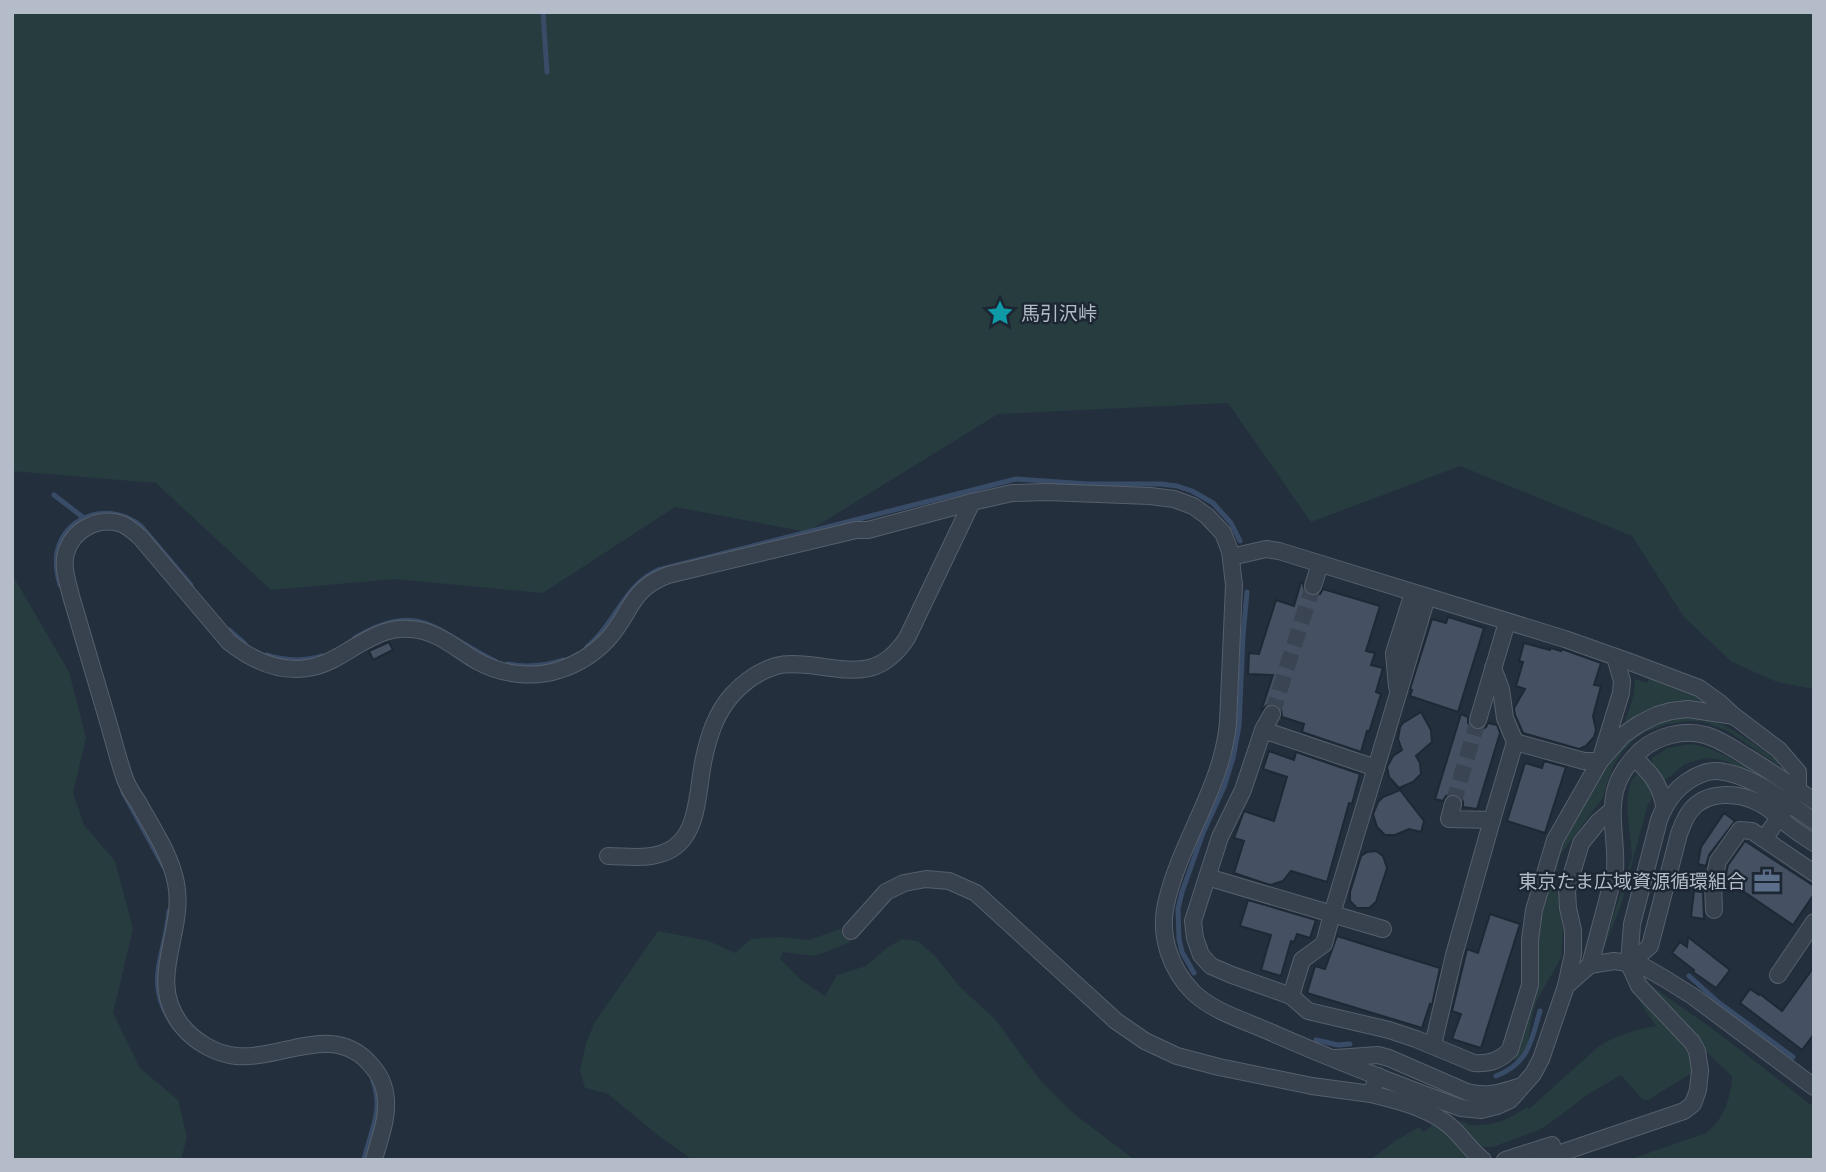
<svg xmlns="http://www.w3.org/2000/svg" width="1826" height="1172" viewBox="0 0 1826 1172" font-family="'Archivo Narrow','Noto Sans JP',sans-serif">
<rect width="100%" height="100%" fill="#242f3e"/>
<g fill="#263c3f">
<path d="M12,12h1802v677l-37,-7 -45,-20 -48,-45 -52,-81 -172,-70 -149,56 -83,-119 -230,11 -191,118 -132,-25 -132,86 -148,-14 -124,11 -115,-107 -144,-12z"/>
<path d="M12,574l57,98 17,65 -13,56 11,32 31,36 18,68 -20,84 27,55 38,32 9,37 -6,23h-169z"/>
<path d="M1650,675l46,18 19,12 -92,23 11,-34 1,-15 12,4z"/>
<path d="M1693,716c35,5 60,27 87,47l-2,2 -50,-34 -24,-9 -14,-1 -23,3 -19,7 -11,6 -13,13 -11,16 -11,33 -42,56 -5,23 8,53 -2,27 -24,42 -5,16 -5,31 -9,14 -4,-2c19,-69 20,-141 44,-209 7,-20 24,-46 36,-65 28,-44 45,-64 99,-69z"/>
<path d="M1690,744c34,4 64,30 94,47l-56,-29 -12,-3 -11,-1 -20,6 -22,18 -10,-15 -1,-9 16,-10z"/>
<path d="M1637,774l10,5 6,17 -6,11 -26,98 -16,41 -1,-1 28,-88 -5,-49 1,-13 3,-14z"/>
<path d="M840,929l11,13 -36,14 -32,-4 -3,7 21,21 24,16 12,-21 29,-9 21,-18 15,-9 16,2 17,15 25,31 34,31 46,62 33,33 62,47h-442l-34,-24 -51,-42 -23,-6 -5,-17 6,-28 9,-21 63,-91 51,10 26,12 16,-14 27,-2 31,3z"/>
<path d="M1650,985l67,47 93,72h4v56h-186l78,-27c18,-14 25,-35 26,-57l-27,-25 -10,-17z"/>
<path d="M1637,991l50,54 5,10v18l-44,27 -6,-1 -21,-24 -31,18 -40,30 -11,7 -46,17h-10l-7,-4 -19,-22 10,2 1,2c23,2 40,-5 59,-18l2,2 69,-62c18,-12 37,-17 58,-21l-22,-33z"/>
<path d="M1436,1122l33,35 -5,3h-94l25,-19 24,-14 5,5z"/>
</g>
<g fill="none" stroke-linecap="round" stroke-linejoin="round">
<g stroke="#394c67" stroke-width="5">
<path d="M543,12l4,60"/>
<path d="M54,495l30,23"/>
<path d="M60,585c-3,-10 -5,-21 -3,-33 9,-39 54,-50 84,-26l50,59"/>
<path d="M229,630l16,14"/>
<path d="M355,638c66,-40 83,-4 140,23"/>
<path d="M587,647c28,-23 37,-62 71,-77l358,-91 72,5h73l16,2 15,5 21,12 18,20 9,18"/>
<path d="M266,655c19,6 37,7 56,1"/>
<path d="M508,664c19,4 37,2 56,-4"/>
<path d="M123,792l41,75"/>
<path d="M169,911c-4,47 -27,72 6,117"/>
<path d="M1194,973l-12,-21 -3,-13 -1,-30 4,-17 21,-59 21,-46 9,-29 6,-32 4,-90 4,-44"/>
<path d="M1689,976l29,26 75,55"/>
<path d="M1316,1040l22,5 12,-1"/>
<path d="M1496,1076c33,-13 35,-34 44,-65"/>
<path d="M364,1160c6,-28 20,-50 9,-79"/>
</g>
</g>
<g fill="#455162" stroke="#1f2835" stroke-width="2">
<path d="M1301,582l2,1 2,10 5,3 10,-2 3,-5 57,17 -14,45 9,2 -4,12 12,3 -7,24 5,2 -12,38 -2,-1 -6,21 -59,-20 2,-8 -22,-7 -1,-8 -4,-4h-10l-6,6 12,-36 -25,-1 1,-21 10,1 17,-54 18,6z"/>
<path d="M1448,617l36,11 -26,84 -48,-16 2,-6 -2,-1 22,-70 14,4z"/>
<path d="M389,642l4,8 -20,10 -4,-9z"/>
<path d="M1524,643l26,7 1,-2 10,3 1,-2 39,14 -7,22 7,1 -8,30 3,14 -2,7 -8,9 -7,3 -56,-16 -8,-18 -1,-7 11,-19 -9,-3 7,-24 -4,-1z"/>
<path d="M1421,712l10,18 1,12 -16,14 4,7 1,11 -8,8 -14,6 -10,-11 -2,-10 6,-11 9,-6 -4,-11 2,-12 3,-4z"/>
<path d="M1461,714l7,3v6l6,7h7l5,-3 2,-4 9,2 3,8 -23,76 -14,-2v-5l-2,-5 -6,-3 -9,2 -3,5 -8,-2z"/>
<path d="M1269,751l25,9 2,-8 64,22 -8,30 -3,-1 -22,79 -36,-11 -8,10 -13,4 -36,-12 10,-32 -10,-3 10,-27 30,10 13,-44 -24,-8z"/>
<path d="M1544,761l22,6 -21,66 -38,-12 18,-58 17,5z"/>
<path d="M1400,790l24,31 -3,11 -12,-3 -14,6h-10l-8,-8 -4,-13 5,-12 5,-5z"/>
<path d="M1724,813l11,8 -26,34 -3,11 -8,-2 3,-17z"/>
<path d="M1745,841l69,45v8l-21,31 -68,-46 3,-14z"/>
<path d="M1376,851l7,5 4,12 -11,34 -7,6h-12l-7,-7v-9l11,-36 6,-4z"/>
<path d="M1694,891l9,1 1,27 -13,-2z"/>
<path d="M1248,900l68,20 -6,18 -13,-4 -3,8 -3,-1 -10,35 -20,-6 10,-35 -31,-9z"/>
<path d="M1490,914l30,10 -39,124 -29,-9 9,-25 -9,-3 15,-62 11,4z"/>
<path d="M1337,936l103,32 -8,37 -2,-1 -8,24 -115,-35 8,-27 10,3z"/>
<path d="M1688,937l42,33 -14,18 -23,-16 1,-2 -22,-17 8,-11 7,5z"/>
<path d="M1814,967v67l-12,16 -62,-47 10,-14 9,6 1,-1 22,17z"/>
</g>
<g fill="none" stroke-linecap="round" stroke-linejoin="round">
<g stroke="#3a4453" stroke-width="16" stroke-dasharray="16 8" stroke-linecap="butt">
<path d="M1272,714l41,-128"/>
<path d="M1453,804l25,-84"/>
</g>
<g stroke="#565f6c" stroke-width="18">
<g id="minor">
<path d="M1231,557l35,-8 13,2 286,88 65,23 69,26 21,15 14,13 -46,-7 -17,2 -14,4 -18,9 -16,11 -23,26 -45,79 -21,70 -4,30v45l-20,65c-11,11 -21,14 -36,13l-58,-24 -27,-9 -81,-19 -17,-15 -59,-21 -21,-9 -10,-11 -6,-17 -2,-17 27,-84 23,-47 20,-60 9,-16"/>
<path d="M1313,586l7,-22"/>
<path d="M1397,687l-3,-34 19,-60"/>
<path d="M1734,716l45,34 19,22v19l-34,48"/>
<path d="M1478,720l29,-98"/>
<path d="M1263,730l113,38 51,-171"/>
<path d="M1515,742l69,19h16l21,-68 1,-12 -7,-24"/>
<path d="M1634,758c16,14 26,26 30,47"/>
<path d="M1453,804l-4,15 43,1 23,-78 -10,-24 -4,-29 -8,-21"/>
<path d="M608,856c15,0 33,3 48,-1 45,-9 40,-62 48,-97 5,-23 12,-45 28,-63 11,-12 27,-24 44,-29 10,-3 21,-2 32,-1 44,5 71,15 99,-27l65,-136"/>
<path d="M1207,877l125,37 44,-146"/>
<path d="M1714,910l-1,-27 5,-22 22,-31 12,1 62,42"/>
<path d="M851,931l35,-39 18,-9 22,-4 23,2 27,12 140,128 29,20 32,15 42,11 93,19 59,8 7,-18"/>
<path d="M1629,964l21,-18 29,-112c3,-8 6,-17 12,-24 15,-19 46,-18 66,-8 12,5 20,14 30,22 8,7 18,13 27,19"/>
<path d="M1590,965l24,-4 27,4 26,15 27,17 120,90"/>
<path d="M1778,975l36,-53"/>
<path d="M1566,986l7,-32v-24l-5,-22 -1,-18 14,-47 17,-21 14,-12"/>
<path d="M1291,996l11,-36 22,-16 8,-30 51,15"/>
<path d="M1433,1045l21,-90 38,-135"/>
<path d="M1336,1058l42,-3 11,3 78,34c19,5 33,1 51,-5"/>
<path d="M1371,1094c27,7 60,14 81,34 11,10 19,23 31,32"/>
<path d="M374,1160c4,-17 12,-35 12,-52 1,-16 -4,-31 -15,-43 -37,-44 -89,-5 -135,-9 -20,-2 -41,-14 -54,-30 -37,-46 4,-93 -6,-143 -6,-30 -24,-55 -38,-81 -5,-7 -10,-15 -13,-23 -7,-20 -12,-41 -18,-61 -12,-41 -24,-81 -36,-122 -3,-13 -9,-29 -5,-43 7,-24 33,-37 56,-29 7,3 13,9 18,13l89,105c24,19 53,32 84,25 15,-3 30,-13 43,-21 18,-10 33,-19 54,-17 26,1 45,19 67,32 23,13 56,18 82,9 19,-6 35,-16 49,-31 24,-27 22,-50 60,-64l188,-45h12l104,-28 40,-9 34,-1 104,4 24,3 19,7 14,10 16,17 7,18 4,34 -6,138c-6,65 -48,118 -62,181 -7,31 4,65 27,88 19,19 50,28 75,39 63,28 128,53 193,77l20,2 16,-4 13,-6 23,-26 8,-15 25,-73 24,-21 25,-94c2,-27 -6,-53 0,-80 4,-16 13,-28 25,-40 17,-15 43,-22 65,-16 15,4 29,14 42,22 23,14 45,29 67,44"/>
<path d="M1505,1160l47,-15"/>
<path d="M1540,1160l144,-49 9,-7 5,-14 2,-20 -3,-19 -5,-9 -53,-56 -10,-22 3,-40 27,-104c6,-16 14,-29 29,-39 9,-6 19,-11 30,-10 34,3 69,32 96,50"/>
</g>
</g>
<use href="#minor" stroke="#38414e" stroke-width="16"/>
</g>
<defs>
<g id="sight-bare" transform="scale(2.1)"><path d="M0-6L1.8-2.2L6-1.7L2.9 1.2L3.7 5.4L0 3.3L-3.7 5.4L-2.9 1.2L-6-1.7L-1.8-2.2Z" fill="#0f9aa8" stroke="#1d2633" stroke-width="2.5" paint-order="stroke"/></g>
<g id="office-bare" transform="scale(2.1)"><path d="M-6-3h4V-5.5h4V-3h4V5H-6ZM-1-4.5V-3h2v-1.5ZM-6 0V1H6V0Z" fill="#5c6f8a" stroke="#1d2633" stroke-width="2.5" paint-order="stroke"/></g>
</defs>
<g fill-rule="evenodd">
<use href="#sight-bare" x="1000" y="313"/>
<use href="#office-bare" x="1767" y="881"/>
</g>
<g text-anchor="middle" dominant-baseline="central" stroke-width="5" stroke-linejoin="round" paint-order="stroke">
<g font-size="19" fill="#b4bcc9" stroke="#1d2633" text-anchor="start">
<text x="1021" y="313">馬引沢峠</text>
<text x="1746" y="881" text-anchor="end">東京たま広域資源循環組合</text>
</g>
</g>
<rect width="1826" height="1172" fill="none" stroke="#b4bcc9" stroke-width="28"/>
</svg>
